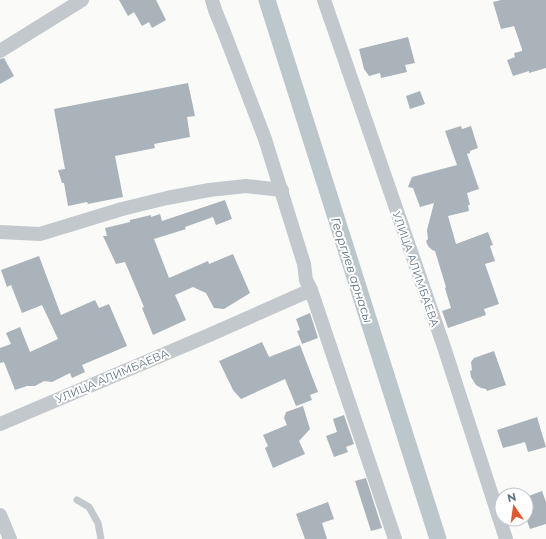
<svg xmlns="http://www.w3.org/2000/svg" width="546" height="539" viewBox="0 0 546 539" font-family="Montserrat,sans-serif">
<rect width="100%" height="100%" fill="#fafaf8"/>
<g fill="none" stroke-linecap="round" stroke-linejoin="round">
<path stroke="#bbc7cb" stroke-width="17" d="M267,0l171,539"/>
</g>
<g fill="#aab3b9">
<path d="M119,0h37l10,20 -14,8 -3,-6 -7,4 -8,-14 -6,4z"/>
<path d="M501,0h45v68l-17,5v-2l-16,5 -6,-16 8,-3 -1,-4 8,-2v-2l-8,-23 -13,3 -8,-27z"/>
<path d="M408,37l7,26 -10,2 2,7 -26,6 -1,-5 -11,3 -5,-7 -5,-20z"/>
<path d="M4,58l10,18 -14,8v-25z"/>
<path d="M188,83l7,33 -8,1 3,20 -36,7 1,4 -40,8 8,41 -35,7 -1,-2 -19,4 -4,-23h-2l-4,-13 7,-1 -11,-60z"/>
<path d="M420,91l5,13 -15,5 -4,-13z"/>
<path d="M461,126l1,3 9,-3 7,22 -8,3v2l-3,1 12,35 -12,4 3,12h-2l1,6 -21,5 8,28 32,-12 5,13 -3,1 5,15 -10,3 14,40 -15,5 2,6 -38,13 -6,-17 9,-3 -6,-20 1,-1 -11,-36 -3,-1 -4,-4 -2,-5 2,-2 -1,-9 7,-27 -14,4 -7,-19 -5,-1 4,-10 45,-12 -12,-34z"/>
<path d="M225,200l7,19 -16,6 -3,-8 -28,10 1,2 -32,10 15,39 39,-17 1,3 24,-10 17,39 -26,16 -10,-1 -8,-15 -13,-6 -18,8 11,25 -33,15 -11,-27 2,-1 -19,-45 -9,2 -13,-28h4l-2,-8 25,-6v-2l21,-5v2l9,-3 2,7z"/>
<path d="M39,256l22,59 34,-15 4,8 10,-4 18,42 -45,19 3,7 -13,6 -2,-5 -18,9 -8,-1 -9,5h-8l-12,4 -11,-28 -4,1v-15l11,-4 -5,-11 14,-6 10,25 28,-13 -16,-34 -20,8 -11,-28 -4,2 -6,-17z"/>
<path d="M310,313l8,25 -16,6 -5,-13 3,-1 -4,-11z"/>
<path d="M262,342l7,15 31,-12 18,47 -8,3 2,5 -16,6 -11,-27 -44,20 -8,-9 -14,-29z"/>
<path d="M494,351l12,34 -19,6 -1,-2 -5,-1 -5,-3 -5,-8 -1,-6 2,-1 -1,-8 3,-4z"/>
<path d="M303,406l7,23 -11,12 6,13 -32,14 -8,-20 3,-2 -5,-11 24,-10 -3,-7 2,-6z"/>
<path d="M344,415l10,29 -8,3 2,5 -14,5 -8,-21 11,-4 -4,-13z"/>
<path d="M537,417l9,30 -18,5 -3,-10 -22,6 -6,-18z"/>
<path d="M366,478l16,50 -11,3 -16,-50z"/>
<path d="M542,491l4,11v22l-16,5 -4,-11v-21z"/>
<path d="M328,502l6,17 -12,4 5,16h-22l-9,-25z"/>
</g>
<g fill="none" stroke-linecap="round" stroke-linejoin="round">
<path stroke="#c3c8cc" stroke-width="7" d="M77,500l12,7 9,16 3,16"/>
<g stroke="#c3c8cc" stroke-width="14">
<path d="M212,0l3,10 9,22 41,107 39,125 2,16 5,10 84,249"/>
<path d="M324,0l120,347 62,192"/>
<path d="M0,51l82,-51"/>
<path d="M0,232l40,2 82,-25 45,-11 42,-8 37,-4 36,4"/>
<path d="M0,424l207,-88 104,-46"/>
<path d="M0,515l10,24"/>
</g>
</g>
<g text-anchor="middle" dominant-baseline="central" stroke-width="4" stroke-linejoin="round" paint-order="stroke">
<g font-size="11" fill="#657683" stroke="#fff">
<text transform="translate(416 269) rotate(71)">УЛИЦА АЛИМБАЕВА</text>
<text transform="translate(112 376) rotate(-23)">УЛИЦА АЛИМБАЕВА</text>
</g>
<g font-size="12" font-style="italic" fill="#60757c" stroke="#fff">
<text transform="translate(352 270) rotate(72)">Георгиев арнасы</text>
</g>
</g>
<g transform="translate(514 507) rotate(347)"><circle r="19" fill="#ffffff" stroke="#c1c8cd"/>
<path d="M0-3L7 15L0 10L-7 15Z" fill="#e4572e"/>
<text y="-6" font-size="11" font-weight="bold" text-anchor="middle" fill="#657683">N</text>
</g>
</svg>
